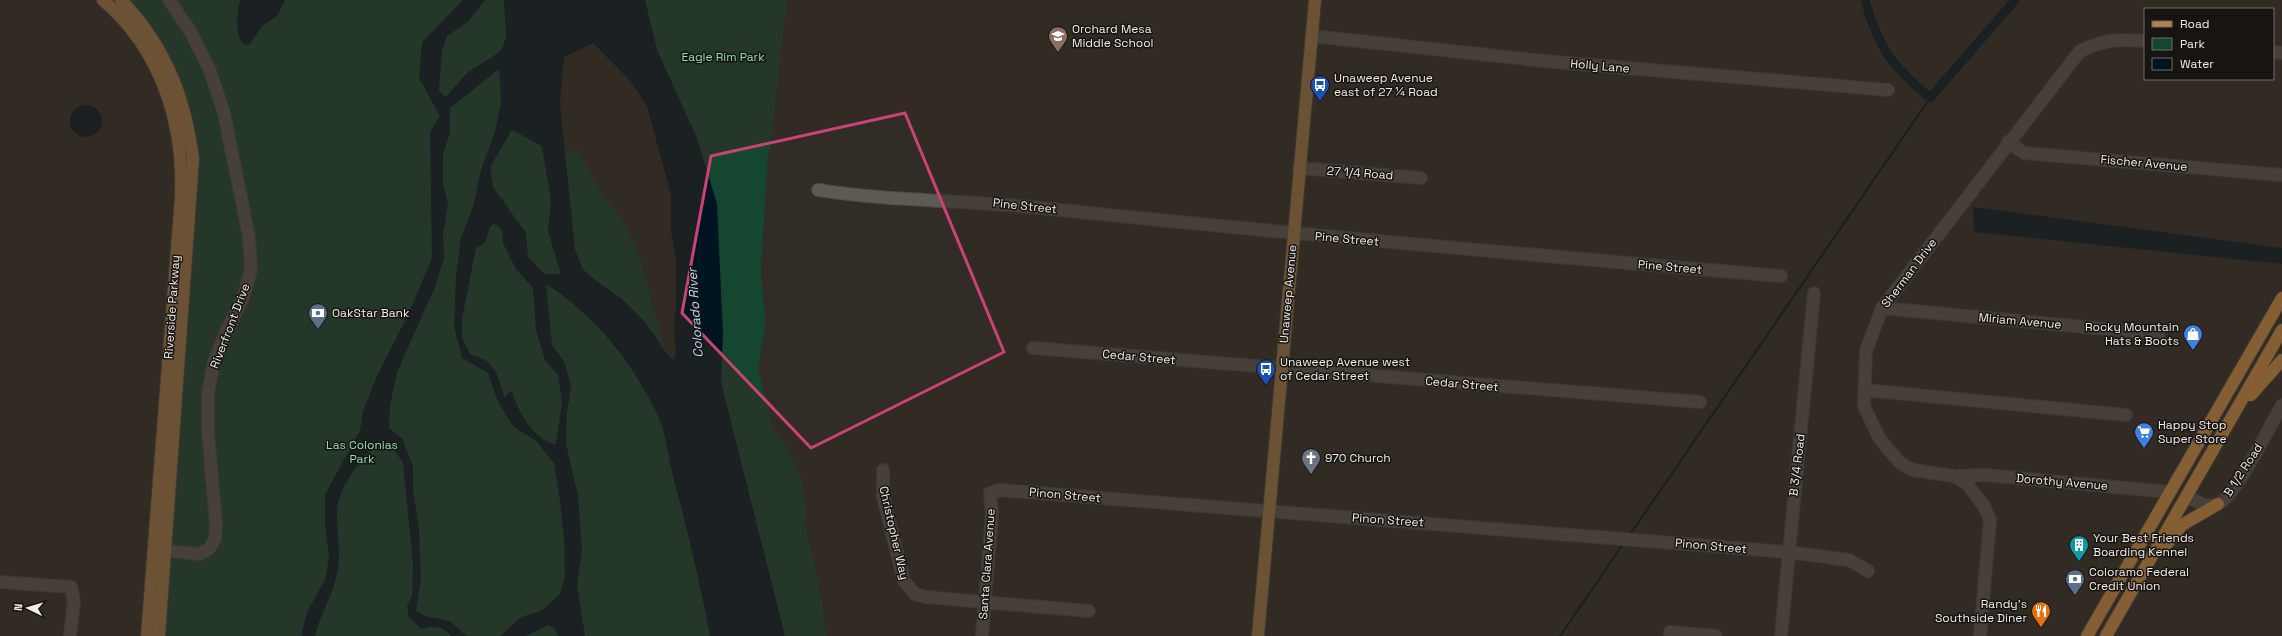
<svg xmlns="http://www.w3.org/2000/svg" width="2282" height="636" viewBox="0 0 2282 636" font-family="'Space Grotesk',sans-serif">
<rect width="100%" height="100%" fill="#312c25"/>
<g fill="#144630">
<path d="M125,0h389l37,200 -3,31 13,43h-17l-10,-11 -1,25 3,42 9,30 13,15 4,27 -6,42 -7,-1 -4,-3c1,4 0,11 2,15 2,3 6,6 7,10 7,19 17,115 6,130 -16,21 -45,18 -59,41h-337l34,-456 -5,-54z"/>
<path d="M645,0h142l-17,151h-2l-7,122 5,49 -8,45 14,58 16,24 13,28 5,30 -1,17 18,81 2,24 4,7h-44l-64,-254 2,-48 -26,-196 -40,-88z"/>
<path d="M577,149l26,47 20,24 18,41 23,88 -20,-28 -21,-21 -33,-24 -7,-7 -8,-19 -10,-97z"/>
<path d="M546,284c45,29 91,81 112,132 8,20 11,43 16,64 14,52 27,103 36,156h-125l-8,-51 5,-34 -4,-55 -12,-52 1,-32 4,-24 -6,-25 -13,-18z"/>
<path d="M548,625l6,3 5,8h-34z"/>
</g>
<g fill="#011422" fill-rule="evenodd">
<path d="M240,0h45l-7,15 -16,11 -12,18 -5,1c-11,-7 -8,-33 -5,-45z"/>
<path d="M463,0h22l-17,22 -21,14 -5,15 -3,40 7,6 21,-24 34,-22 5,-13 -2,-38h141l12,50 40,88 20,66 6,130 -2,48 64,254h-75c-10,-54 -23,-107 -37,-160 -5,-20 -7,-44 -16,-62 -24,-51 -63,-100 -111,-130l6,61 13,18 6,25 -4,24 -1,32 12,52 4,55 -5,34 8,51h-26l-5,-8 -6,-3 -23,11h-24l20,-19 20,-6 19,-17 5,-18 -1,-37 -4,-38 -6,-38 -18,-22 -23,-15 -15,-24 -10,-29 -26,-15 -8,-32 2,-50 5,-38 12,-31 8,-37 14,-38 6,-30 -2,-33 -49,39v25l-7,21v30l5,21 -5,30 1,23 -9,29 -38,85 -7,34 -1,22 13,10 11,28v23l6,40 2,49 -5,33 9,5 25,5 17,15h-16c-6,-9 -19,-11 -29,-7l-13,-11 -2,-11 5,-12 1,-30 -10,-102 -10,-15 -15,-4c-17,13 -42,47 -41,70 0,21 5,44 -1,64 -5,20 -16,38 -21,58h-14l6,-24 18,-32 4,-23 -4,-32v-31l35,-63 3,-20 14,-35 30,-59 25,-59 -2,-126 10,-16 -21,-38 3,-36zM593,43l39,40 15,24 24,87v38l5,26v49l-2,21 2,25 -2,7 -6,-5 -24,-34 -21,-21 -33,-24 -7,-7 -8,-19 -15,-146 4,-47zM512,130l30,16 9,54 -3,31 13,43h-17l-16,-17 -2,-24 -33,-46 -3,-20zM494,224l5,2 3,6 1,11 13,26 17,19 3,42 9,30 13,15 4,27 -6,42c-22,-3 -38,-33 -44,-52l-4,1 -3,5 -9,-26 -9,-11 -17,-7 -8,-17v-18l14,-71 9,-5 5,-16z"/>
<circle cx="86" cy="121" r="16"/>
<path d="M1973,207l309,41v16l-308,-32z"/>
</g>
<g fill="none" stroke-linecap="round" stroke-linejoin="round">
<g stroke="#011422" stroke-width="2.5">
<path d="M1629,536l301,-438"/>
<path d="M1560,636l64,-93"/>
</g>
<path stroke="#011422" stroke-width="9" d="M1865,0c14,49 27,66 65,98l85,-98"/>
<g stroke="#4d4842" stroke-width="14">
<g id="minor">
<path d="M1312,36l232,25 344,29"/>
<path d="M2273,52l9,1"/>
<path d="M2008,142l16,11 258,22"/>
<path d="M1299,168l122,10"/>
<path d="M818,190c70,11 142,10 213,17 250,26 500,48 750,69"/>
<path d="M1882,308l277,26"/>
<path d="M1033,348l667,54"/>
<path d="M1865,390l261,25"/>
<path d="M883,470v27l21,84 11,13 11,3 163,14"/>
<path d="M1954,476l32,-1 183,17"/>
<path d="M2186,496c10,5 21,13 32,8 19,-9 52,-79 64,-99"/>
<path d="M166,551l34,3 9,-5 6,-10 1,-15 -8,-92v-40l6,-30 12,-30 17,-34 8,-28 -2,-33 -25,-124 -15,-45 -19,-37 -21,-31"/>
<path d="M0,582l71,5 3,14 -4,35"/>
<path d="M1670,632l46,4"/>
<path d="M982,636l10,-122 -2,-21 10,-3 787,62 62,8 19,11"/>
<path d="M1781,636l33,-343"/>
<path d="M1980,636l10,-116 -6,-14 -17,-22 -13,-8 -41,-6 -13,-7 -21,-25 -15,-32 2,-55 16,-43 198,-257c27,-12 36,-12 65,-10"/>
</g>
</g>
<g stroke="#4d4842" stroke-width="14">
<g id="major">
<path d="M103,0c58,50 81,122 78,197l-34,439"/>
<path d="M121,0c44,46 64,96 72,159l-34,477"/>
<path d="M1258,636l57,-636"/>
</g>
</g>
<g stroke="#4d4842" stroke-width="14">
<g id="highway">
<path d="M2248,395h3l31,-35"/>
<path d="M2166,545l16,-20 36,-21"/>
<path d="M2087,636l195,-338"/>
<path d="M2106,636l176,-306"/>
</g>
</g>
<use href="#minor" stroke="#5f5953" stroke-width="12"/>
<use href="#major" stroke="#b4814b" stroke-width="12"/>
<use href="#highway" stroke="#ed9c45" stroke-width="12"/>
</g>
<path d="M0 0H2282V636H0ZM905,113l99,239 -193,96 -129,-135 29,-157z" fill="#312c25" fill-opacity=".55" fill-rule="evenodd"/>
<path fill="none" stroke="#cb4277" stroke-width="3" stroke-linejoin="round" d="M905,113l99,239 -193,96 -129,-135 29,-157z"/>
<defs>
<g id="school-pin" transform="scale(1)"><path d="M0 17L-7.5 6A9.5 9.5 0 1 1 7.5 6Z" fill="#8d6e63" stroke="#171412"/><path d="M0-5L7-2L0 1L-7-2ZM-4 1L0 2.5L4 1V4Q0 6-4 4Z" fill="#fff"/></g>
<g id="bus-pin" transform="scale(1)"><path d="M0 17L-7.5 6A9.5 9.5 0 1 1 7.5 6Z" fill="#1a4fb4" stroke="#171412"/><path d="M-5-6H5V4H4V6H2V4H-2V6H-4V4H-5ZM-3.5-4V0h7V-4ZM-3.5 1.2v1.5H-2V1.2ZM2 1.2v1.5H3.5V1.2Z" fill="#fff"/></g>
<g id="bank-pin" transform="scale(1)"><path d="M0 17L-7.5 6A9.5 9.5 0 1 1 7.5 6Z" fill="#5c6f8a" stroke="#171412"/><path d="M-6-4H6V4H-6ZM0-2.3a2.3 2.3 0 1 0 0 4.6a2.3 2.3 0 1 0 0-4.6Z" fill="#fff"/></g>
<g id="shop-pin" transform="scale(1)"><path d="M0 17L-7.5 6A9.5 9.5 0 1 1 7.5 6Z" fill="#3f7fe0" stroke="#171412"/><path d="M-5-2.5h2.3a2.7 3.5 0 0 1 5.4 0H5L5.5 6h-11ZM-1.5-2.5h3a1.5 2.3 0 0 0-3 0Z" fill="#fff"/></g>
<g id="supermarket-pin" transform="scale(1)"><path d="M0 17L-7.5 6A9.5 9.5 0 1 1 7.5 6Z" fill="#3f7fe0" stroke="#171412"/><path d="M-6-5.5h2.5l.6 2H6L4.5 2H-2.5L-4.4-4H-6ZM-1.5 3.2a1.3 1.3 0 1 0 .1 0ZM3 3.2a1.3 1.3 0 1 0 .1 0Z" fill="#fff"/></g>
<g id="church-pin" transform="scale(1)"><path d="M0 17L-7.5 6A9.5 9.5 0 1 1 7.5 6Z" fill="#6b7280" stroke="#171412"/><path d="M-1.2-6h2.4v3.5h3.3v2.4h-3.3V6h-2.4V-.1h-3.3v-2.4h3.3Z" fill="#fff"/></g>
<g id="building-pin" transform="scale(1)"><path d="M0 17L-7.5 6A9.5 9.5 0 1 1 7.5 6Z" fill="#0f9aa8" stroke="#171412"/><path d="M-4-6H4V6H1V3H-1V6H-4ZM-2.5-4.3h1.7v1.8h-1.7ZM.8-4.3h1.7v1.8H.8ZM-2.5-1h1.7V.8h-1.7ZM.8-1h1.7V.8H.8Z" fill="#fff"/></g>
<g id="restaurant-pin" transform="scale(1)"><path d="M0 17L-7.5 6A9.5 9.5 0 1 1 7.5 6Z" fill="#e8710a" stroke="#171412"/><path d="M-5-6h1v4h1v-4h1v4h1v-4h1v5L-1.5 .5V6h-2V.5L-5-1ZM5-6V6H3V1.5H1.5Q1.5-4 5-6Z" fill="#fff"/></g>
</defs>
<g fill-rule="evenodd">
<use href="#school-pin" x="1058" y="36"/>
<use href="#bus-pin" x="1320" y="85"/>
<use href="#bank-pin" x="318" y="313"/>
<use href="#shop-pin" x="2193" y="334"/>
<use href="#bus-pin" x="1266" y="369"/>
<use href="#supermarket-pin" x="2144" y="432"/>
<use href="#church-pin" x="1311" y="458"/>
<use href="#building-pin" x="2079" y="545"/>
<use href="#bank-pin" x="2075" y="579"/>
<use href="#restaurant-pin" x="2041" y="611"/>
</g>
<g text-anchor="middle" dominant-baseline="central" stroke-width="3" stroke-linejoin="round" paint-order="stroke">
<g font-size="12" fill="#f0ece8" stroke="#171412" text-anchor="start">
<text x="1072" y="29">Orchard Mesa<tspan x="1072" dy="14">Middle School</tspan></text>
<text x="1334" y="78">Unaweep Avenue<tspan x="1334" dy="14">east of 27 ¼ Road</tspan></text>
<text x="332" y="313">OakStar Bank</text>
<text x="2179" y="327" text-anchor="end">Rocky Mountain<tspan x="2179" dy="14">Hats &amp; Boots</tspan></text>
<text x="1280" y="362">Unaweep Avenue west<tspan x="1280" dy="14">of Cedar Street</tspan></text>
<text x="2158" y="425">Happy Stop<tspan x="2158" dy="14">Super Store</tspan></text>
<text x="1325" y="458">970 Church</text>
<text x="2093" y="538">Your Best Friends<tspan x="2093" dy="14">Boarding Kennel</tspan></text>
<text x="2089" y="572">Coloramo Federal<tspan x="2089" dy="14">Credit Union</tspan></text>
<text x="2027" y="604" text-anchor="end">Randy's<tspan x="2027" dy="14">Southside Diner</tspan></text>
</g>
<g font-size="12" fill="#90dfb5" stroke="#171412">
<text x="723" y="57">Eagle Rim Park</text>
<text x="362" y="445">Las Colonias<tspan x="362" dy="14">Park</tspan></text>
</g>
<g font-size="12" fill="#f0ece8" stroke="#171412">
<text transform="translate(1600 66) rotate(5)">Holly Lane</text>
<text transform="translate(2144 163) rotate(5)">Fischer Avenue</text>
<text transform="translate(1360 173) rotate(4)">27 1/4 Road</text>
<text transform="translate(1025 206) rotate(6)">Pine Street</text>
<text transform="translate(1347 239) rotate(5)">Pine Street</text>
<text transform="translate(1670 267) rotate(5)">Pine Street</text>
<text transform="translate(1909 273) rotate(-53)">Sherman Drive</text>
<text transform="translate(1288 294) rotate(-85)">Unaweep Avenue</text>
<text transform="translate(172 307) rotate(-86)">Riverside Parkway</text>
<text transform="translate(2020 321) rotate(5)">Miriam Avenue</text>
<text transform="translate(230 326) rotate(-69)">Riverfront Drive</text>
<text transform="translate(1139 357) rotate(5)">Cedar Street</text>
<text transform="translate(1462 384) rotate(5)">Cedar Street</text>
<text transform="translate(1797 465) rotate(-83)">B 3/4 Road</text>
<text transform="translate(2243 470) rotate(-57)">B 1/2 Road</text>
<text transform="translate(2062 482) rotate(5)">Dorothy Avenue</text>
<text transform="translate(1065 495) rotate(5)">Pinon Street</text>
<text transform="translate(1388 520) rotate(4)">Pinon Street</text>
<text transform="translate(894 533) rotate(77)">Christopher Way</text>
<text transform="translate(1711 546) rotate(5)">Pinon Street</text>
<text transform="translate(987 564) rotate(-86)">Santa Clara Avenue</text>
</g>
<g font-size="13" font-style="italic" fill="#b3daf8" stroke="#171412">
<text transform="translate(695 313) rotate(-94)">Colorado River</text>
</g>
</g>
<rect x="2144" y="8" width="130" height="72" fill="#171412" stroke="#6e6a68"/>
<rect x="2152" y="21" width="20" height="6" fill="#b4814b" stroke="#6e6a68"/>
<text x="2180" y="28" font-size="12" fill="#f0ece8">Road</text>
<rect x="2152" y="38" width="20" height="12" fill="#144630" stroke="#6e6a68"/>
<text x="2180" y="48" font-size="12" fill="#f0ece8">Park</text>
<rect x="2152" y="58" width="20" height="12" fill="#011422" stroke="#6e6a68"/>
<text x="2180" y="68" font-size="12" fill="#f0ece8">Water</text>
<g transform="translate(28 608) rotate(275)" stroke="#171412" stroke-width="3" paint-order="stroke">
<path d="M0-3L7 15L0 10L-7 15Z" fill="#f0ece8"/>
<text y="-6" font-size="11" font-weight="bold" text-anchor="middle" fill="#f0ece8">N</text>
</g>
</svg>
